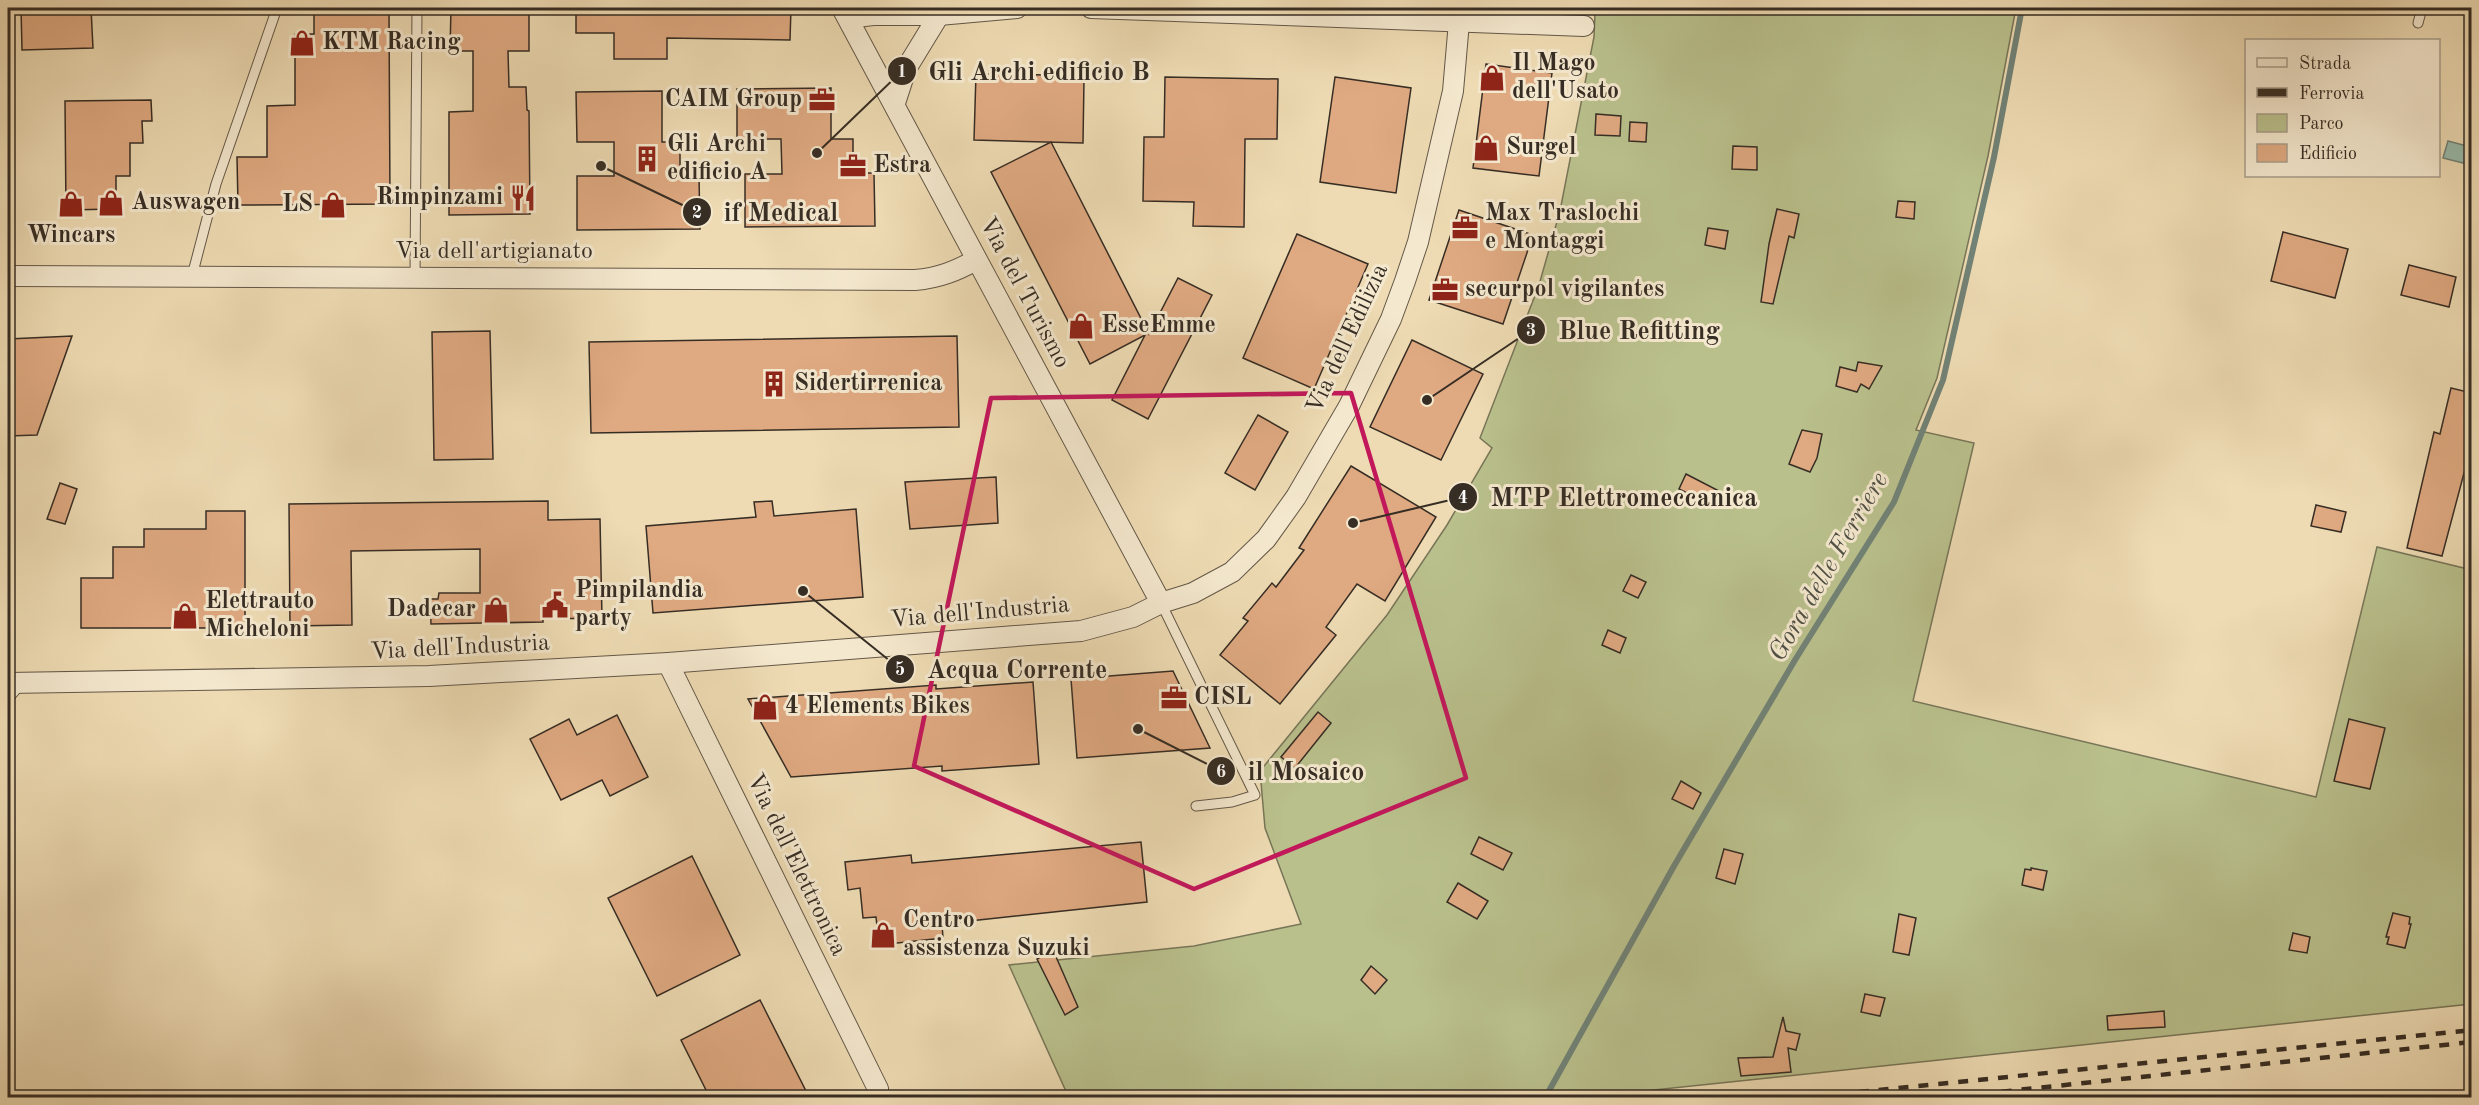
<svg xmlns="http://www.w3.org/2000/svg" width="2479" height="1105" viewBox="0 0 2479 1105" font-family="'Old Standard TT',serif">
<rect width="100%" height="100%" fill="#eedbb3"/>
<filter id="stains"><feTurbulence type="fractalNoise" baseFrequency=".00333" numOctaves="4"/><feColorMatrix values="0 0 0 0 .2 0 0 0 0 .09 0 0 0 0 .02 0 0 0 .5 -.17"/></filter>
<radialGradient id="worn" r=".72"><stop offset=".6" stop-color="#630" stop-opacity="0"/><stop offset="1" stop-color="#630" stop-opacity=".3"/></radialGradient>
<path fill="#b9c08c" stroke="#787658" stroke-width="1.5" d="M1502,8h514l-28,148 -51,222 -21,52 58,13 -61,258 403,96 61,-250 91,22 3,-11v446l-884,93 -518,1 -60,-133 185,-19 107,-22 -36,-96 -5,-57 127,-156 60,-90 45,-77 -12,-10 59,-153 21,-74 34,-174 1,-25 -91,-1z"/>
<path fill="#99bbac" stroke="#718276" stroke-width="1.5" d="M2448,141l23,6v18l-28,-7z"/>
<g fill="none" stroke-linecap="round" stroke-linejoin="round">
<path stroke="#718276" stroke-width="6" d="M1545,1098l129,-232 121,-206 99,-158 49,-122 51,-223 28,-149"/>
</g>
<g fill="#dfa981" stroke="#362d24" stroke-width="1.5">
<path d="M21,8h70l2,40 -71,2z"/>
<path d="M314,8h75l1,196 -152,1 -1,-48h30v-51l28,-1v-71h19z"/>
<path d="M451,8h78v43h-21l1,36h17l1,23 2,1 1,103 -81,1v-103l24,-1v-60h-23z"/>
<path d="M576,8h215l-1,32 -123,-2v21h-53v-26h-38z"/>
<path d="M1486,64l66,9 -13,103 -66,-8z"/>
<path d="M976,74l74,1v4l34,1 -1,63 -109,-3z"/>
<path d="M1165,77l113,2 -1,60h-32l-1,88 -51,-1 1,-24 -51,-1 1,-64h20z"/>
<path d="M1335,77l76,11 -15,105 -76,-11z"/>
<path d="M831,88v51h22v34h21l1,53 -130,1v-53h37l-1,-35h-44v-50z"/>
<path d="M662,91v51h18v34h19l1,53 -123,1v-54h37v-34h-37l-1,-50z"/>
<path d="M151,100l1,21h-10l1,22h-13v33h-14v33l-50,1 -1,-109z"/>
<path d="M1596,114l25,2 -1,20 -25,-1z"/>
<path d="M1630,122l17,1 -1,19 -17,-1z"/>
<path d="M1051,142l98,192 29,-56 34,17 -64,124 -36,-19 33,-65 -55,29 -99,-192z"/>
<path d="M1733,146l24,1v23l-25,-1z"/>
<path d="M1898,201l17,1 -1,17 -18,-2z"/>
<path d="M1777,209l22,5 -5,24 -5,-2 -16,68 -12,-2 8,-58z"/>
<path d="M1459,210l74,25 -30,89 -74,-24z"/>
<path d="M1708,228l20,3 -3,18 -20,-4z"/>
<path d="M2283,232l65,17 -13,49 -64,-17z"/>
<path d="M1297,234l71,30 -54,125 -71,-31z"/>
<path d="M2409,265l47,12 -7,30 -48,-12z"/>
<path d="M490,331l3,128 -59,1 -2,-128z"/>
<path d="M72,336l-35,99 -29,1v-97z"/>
<path d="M957,336l2,91 -368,6 -2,-91z"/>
<path d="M1412,340l71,34 -42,86 -71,-33z"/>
<path d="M1858,362l24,4 -13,23 -8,-5 -4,8 -21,-6 4,-19 16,4z"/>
<path d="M2451,388l21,5v29l-5,18 5,3 -30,113 -35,-8 27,-116 6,2z"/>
<path d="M1258,415l30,17 -33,58 -30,-17z"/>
<path d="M1802,430l20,4 -5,24 -7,14 -21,-8z"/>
<path d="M1351,466l85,51 -51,84 -28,-17 -31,43 10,8 -56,69 -60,-49 28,-34 -5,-3 29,-35 4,4 28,-37 -5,-2z"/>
<path d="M1686,474l35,18 -8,14 -34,-17z"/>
<path d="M996,477l2,46 -88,6 -5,-47z"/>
<path d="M60,483l17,6 -12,35 -18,-5z"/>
<path d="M548,501v19l52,-1 2,99 -59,1v3l-112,2 -1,-25h8l1,-6h41v-44l-129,2 1,74 -62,1 -1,-122z"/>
<path d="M772,501l2,15 82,-7 7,88 -210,16 -7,-87 110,-9 -2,-15z"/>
<path d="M2316,505l30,7 -5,20 -30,-6z"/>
<path d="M206,511h39v117h-164v-50h32v-31h31v-18h62z"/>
<path d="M1631,575l15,7 -8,16 -15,-7z"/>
<path d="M1608,630l18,8 -6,15 -18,-8z"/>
<path d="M1173,671l37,77 -133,10 -6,-79z"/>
<path d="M1033,682l6,82 -97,7v-5l-151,11 -43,-78 188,-14v4z"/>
<path d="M1318,712l13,11 -36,45 -14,-11z"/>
<path d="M617,715l31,62 -38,19 -8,-16 -41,20 -31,-61 39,-20 8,16z"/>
<path d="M2349,719l36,9 -15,61 -36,-8z"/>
<path d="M1681,781l20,12 -8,16 -21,-10z"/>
<path d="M1479,837l33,16 -9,17 -32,-16z"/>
<path d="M1141,842l6,60 -205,22 1,14 -64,7 -3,-28 -13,1 -3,-30 -12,2 -3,-28 66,-7 1,8z"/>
<path d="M1724,849l19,5 -8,30 -19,-6z"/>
<path d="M692,856l48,99 -83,41 -49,-98z"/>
<path d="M2031,868l16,3 -4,19 -21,-5 3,-16 6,1z"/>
<path d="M1458,883l30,18 -11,18 -30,-17z"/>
<path d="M2393,913l17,4 -1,7h2l-6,24 -18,-4 2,-7h-3z"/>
<path d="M1899,914l17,4 -7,37 -16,-3z"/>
<path d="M2293,933l17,4 -3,16 -18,-3z"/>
<path d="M1053,950l25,57 -13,8 -28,-56z"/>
<path d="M1371,966l16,14 -12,14 -14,-14z"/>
<path d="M1865,994l20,4 -5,18 -19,-4z"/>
<path d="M760,1000l47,93 -9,5h-88l-29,-58z"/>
<path d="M2164,1011l1,16 -57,3 -1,-14z"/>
<path d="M1783,1017l3,14 14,3 -4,16 -8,-2 3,24 -50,4 -3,-18 35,-1z"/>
</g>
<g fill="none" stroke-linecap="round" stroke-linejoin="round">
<g stroke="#645848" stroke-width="11">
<g id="lane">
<path d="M2418,23l4,-15"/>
<path d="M192,276l24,-92 61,-176"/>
<path d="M415,277l2,-269"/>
<path d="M1161,603l94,192 -23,7 -36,4"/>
<path d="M8,699l12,-14"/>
</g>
</g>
<g stroke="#645848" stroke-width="22">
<g id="street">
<path d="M842,8l319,595"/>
<path d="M1091,8l493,18"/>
<path d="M848,18l25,-3h66l78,-7"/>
<path d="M895,103l11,-34 33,-54"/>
<path d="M8,276l907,4c24,-2 41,-9 61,-20"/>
<path d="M668,663l210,426"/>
<path d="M8,683l421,-7 239,-13 413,-32 52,-14 28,-14 32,-10 39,-21 34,-33 30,-42 53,-91 42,-87 14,-38 13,-39 35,-151 6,-69"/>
</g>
</g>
<use href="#lane" stroke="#f4e8ce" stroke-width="9"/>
<use href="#street" stroke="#f4e8ce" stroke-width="20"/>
<g stroke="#362d24" stroke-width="4.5" stroke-dasharray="10 10" stroke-linecap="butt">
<path d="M1799,1098l673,-68"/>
<path d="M1942,1098l530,-56"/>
</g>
</g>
<path fill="none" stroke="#c2185b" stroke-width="4.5" stroke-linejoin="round" d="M1351,393l115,385 -272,111 -280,-123 77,-368z"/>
<defs>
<g id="shop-bare" transform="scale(2.07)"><path d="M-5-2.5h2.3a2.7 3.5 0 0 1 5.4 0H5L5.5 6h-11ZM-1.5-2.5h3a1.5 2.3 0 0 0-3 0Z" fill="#8f2418" stroke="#f4e8ce" stroke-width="2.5" paint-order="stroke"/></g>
<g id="office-bare" transform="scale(2.07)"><path d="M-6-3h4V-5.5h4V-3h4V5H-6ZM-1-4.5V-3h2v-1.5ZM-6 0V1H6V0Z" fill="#8f2418" stroke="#f4e8ce" stroke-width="2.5" paint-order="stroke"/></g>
<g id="building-bare" transform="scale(2.07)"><path d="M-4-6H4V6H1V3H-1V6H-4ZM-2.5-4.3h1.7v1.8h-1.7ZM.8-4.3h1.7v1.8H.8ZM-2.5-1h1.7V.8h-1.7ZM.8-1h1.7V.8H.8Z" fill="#8f2418" stroke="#f4e8ce" stroke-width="2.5" paint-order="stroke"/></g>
<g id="restaurant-bare" transform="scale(2.07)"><path d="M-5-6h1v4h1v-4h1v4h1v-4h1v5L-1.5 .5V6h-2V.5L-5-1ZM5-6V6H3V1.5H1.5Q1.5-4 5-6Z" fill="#8f2418" stroke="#f4e8ce" stroke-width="2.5" paint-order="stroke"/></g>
<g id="civic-bare" transform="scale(2.07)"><path d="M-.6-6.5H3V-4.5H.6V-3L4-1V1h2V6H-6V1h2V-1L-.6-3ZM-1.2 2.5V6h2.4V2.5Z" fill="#8f2418" stroke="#f4e8ce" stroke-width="2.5" paint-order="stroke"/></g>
</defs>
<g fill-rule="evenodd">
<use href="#shop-bare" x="302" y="43"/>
<use href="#shop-bare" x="1492" y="78"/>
<use href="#office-bare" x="822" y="100"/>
<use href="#shop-bare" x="1486" y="148"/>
<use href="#building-bare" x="647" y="159"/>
<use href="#office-bare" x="853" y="166"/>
<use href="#restaurant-bare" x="523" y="198"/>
<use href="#shop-bare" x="111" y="203"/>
<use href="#shop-bare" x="71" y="204"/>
<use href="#shop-bare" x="333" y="205"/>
<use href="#office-bare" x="1465" y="228"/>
<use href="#office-bare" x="1445" y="290"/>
<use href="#shop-bare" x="1081" y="326"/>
<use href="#building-bare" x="774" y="384"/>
<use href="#civic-bare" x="555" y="605"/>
<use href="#shop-bare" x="496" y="610"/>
<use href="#shop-bare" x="185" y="616"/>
<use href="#office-bare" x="1174" y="698"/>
<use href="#shop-bare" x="765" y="707"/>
<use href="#shop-bare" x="883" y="935"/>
</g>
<g text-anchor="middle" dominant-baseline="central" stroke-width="6" stroke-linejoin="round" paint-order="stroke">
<g font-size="24" font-weight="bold" fill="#362d24" stroke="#f4e8ce" text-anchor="start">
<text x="322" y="43">KTM Racing</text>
<text x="1512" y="64">Il Mago<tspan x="1512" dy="28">dell'Usato</tspan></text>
<text x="802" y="100" text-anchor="end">CAIM Group</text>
<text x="667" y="145">Gli Archi<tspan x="667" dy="28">edificio A</tspan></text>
<text x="1506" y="148">Surgel</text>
<text x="873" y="166">Estra</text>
<text x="503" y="198" text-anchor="end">Rimpinzami</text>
<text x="131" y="203">Auswagen</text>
<text x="313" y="205" text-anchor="end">LS</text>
<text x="1485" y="214">Max Traslochi<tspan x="1485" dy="28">e Montaggi</tspan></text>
<text x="71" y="236" text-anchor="middle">Wincars</text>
<text x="1465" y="290">securpol vigilantes</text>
<text x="1101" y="326">EsseEmme</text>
<text x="794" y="384">Sidertirrenica</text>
<text x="575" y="591">Pimpilandia<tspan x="575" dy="28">party</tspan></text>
<text x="205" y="602">Elettrauto<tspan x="205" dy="28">Micheloni</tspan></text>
<text x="476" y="610" text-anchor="end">Dadecar</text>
<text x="1194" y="698">CISL</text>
<text x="785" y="707">4 Elements Bikes</text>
<text x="903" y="921">Centro<tspan x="903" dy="28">assistenza Suzuki</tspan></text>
</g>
<g font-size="24" fill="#362d24" stroke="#f4e8ce">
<text x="494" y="252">Via dell'artigianato</text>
<text transform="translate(1024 293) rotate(62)">Via del Turismo</text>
<text transform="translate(1348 339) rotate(-65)">Via dell'Edilizia</text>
<text transform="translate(980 613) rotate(-5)">Via dell'Industria</text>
<text transform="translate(460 648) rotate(-3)">Via dell'Industria</text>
<text transform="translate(796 865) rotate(64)">Via dell'Elettronica</text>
</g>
<g font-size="26" font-style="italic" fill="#4f5046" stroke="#f4e8ce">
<text transform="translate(1829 567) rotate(-60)">Gora delle Ferriere</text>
</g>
</g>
<path fill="none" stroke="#362d24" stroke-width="2" d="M817 153L902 71M601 166L697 212M1427 400L1531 330M1353 523L1463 497M803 591L900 669M1138 729L1221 771"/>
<g fill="#362d24" stroke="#f4e8ce" stroke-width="2">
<circle cx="817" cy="153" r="6"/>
<circle cx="601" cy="166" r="6"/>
<circle cx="1427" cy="400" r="6"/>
<circle cx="1353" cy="523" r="6"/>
<circle cx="803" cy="591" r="6"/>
<circle cx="1138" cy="729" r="6"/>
<circle cx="902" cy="71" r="15"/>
<circle cx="697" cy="212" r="15"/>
<circle cx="1531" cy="330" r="15"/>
<circle cx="1463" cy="497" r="15"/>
<circle cx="900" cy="669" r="15"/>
<circle cx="1221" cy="771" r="15"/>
</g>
<g font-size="18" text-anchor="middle" font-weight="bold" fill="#fff">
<text x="902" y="77">1</text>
<text x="697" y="218">2</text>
<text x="1531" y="336">3</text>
<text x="1463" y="503">4</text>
<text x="900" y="675">5</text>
<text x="1221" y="777">6</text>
</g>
<g font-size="26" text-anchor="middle" font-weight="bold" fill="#362d24" stroke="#f4e8ce" stroke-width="6" stroke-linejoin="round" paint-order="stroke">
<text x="1039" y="80">Gli Archi edificio B</text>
<text x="781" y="221">if Medical</text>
<text x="1639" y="339">Blue Refitting</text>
<text x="1624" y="506">MTP Elettromeccanica</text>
<text x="1017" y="678">Acqua Corrente</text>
<text x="1306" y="780">il Mosaico</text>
</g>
<rect width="2479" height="1105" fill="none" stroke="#eedbb3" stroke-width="30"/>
<rect x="9" y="9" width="2461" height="1087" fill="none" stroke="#362d24" stroke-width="3"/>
<rect x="15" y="15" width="2449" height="1075" fill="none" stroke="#362d24" stroke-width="1.5"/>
<rect x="2245" y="39" width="195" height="138" fill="#f4e8ce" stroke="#a89d8a" stroke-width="1.5"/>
<rect x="2257" y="58" width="30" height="9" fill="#f4e8ce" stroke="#a89d8a" stroke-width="1.5"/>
<text x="2299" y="69" font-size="18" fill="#362d24">Strada</text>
<rect x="2257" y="88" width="30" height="9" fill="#362d24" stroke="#a89d8a" stroke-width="1.5"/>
<text x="2299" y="99" font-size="18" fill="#362d24">Ferrovia</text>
<rect x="2257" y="114" width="30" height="18" fill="#b9c08c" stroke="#a89d8a" stroke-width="1.5"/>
<text x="2299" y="129" font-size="18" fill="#362d24">Parco</text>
<rect x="2257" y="144" width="30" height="18" fill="#dfa981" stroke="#a89d8a" stroke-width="1.5"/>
<text x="2299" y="159" font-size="18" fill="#362d24">Edificio</text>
<rect width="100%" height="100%" filter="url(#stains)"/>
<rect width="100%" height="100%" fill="url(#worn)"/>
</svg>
